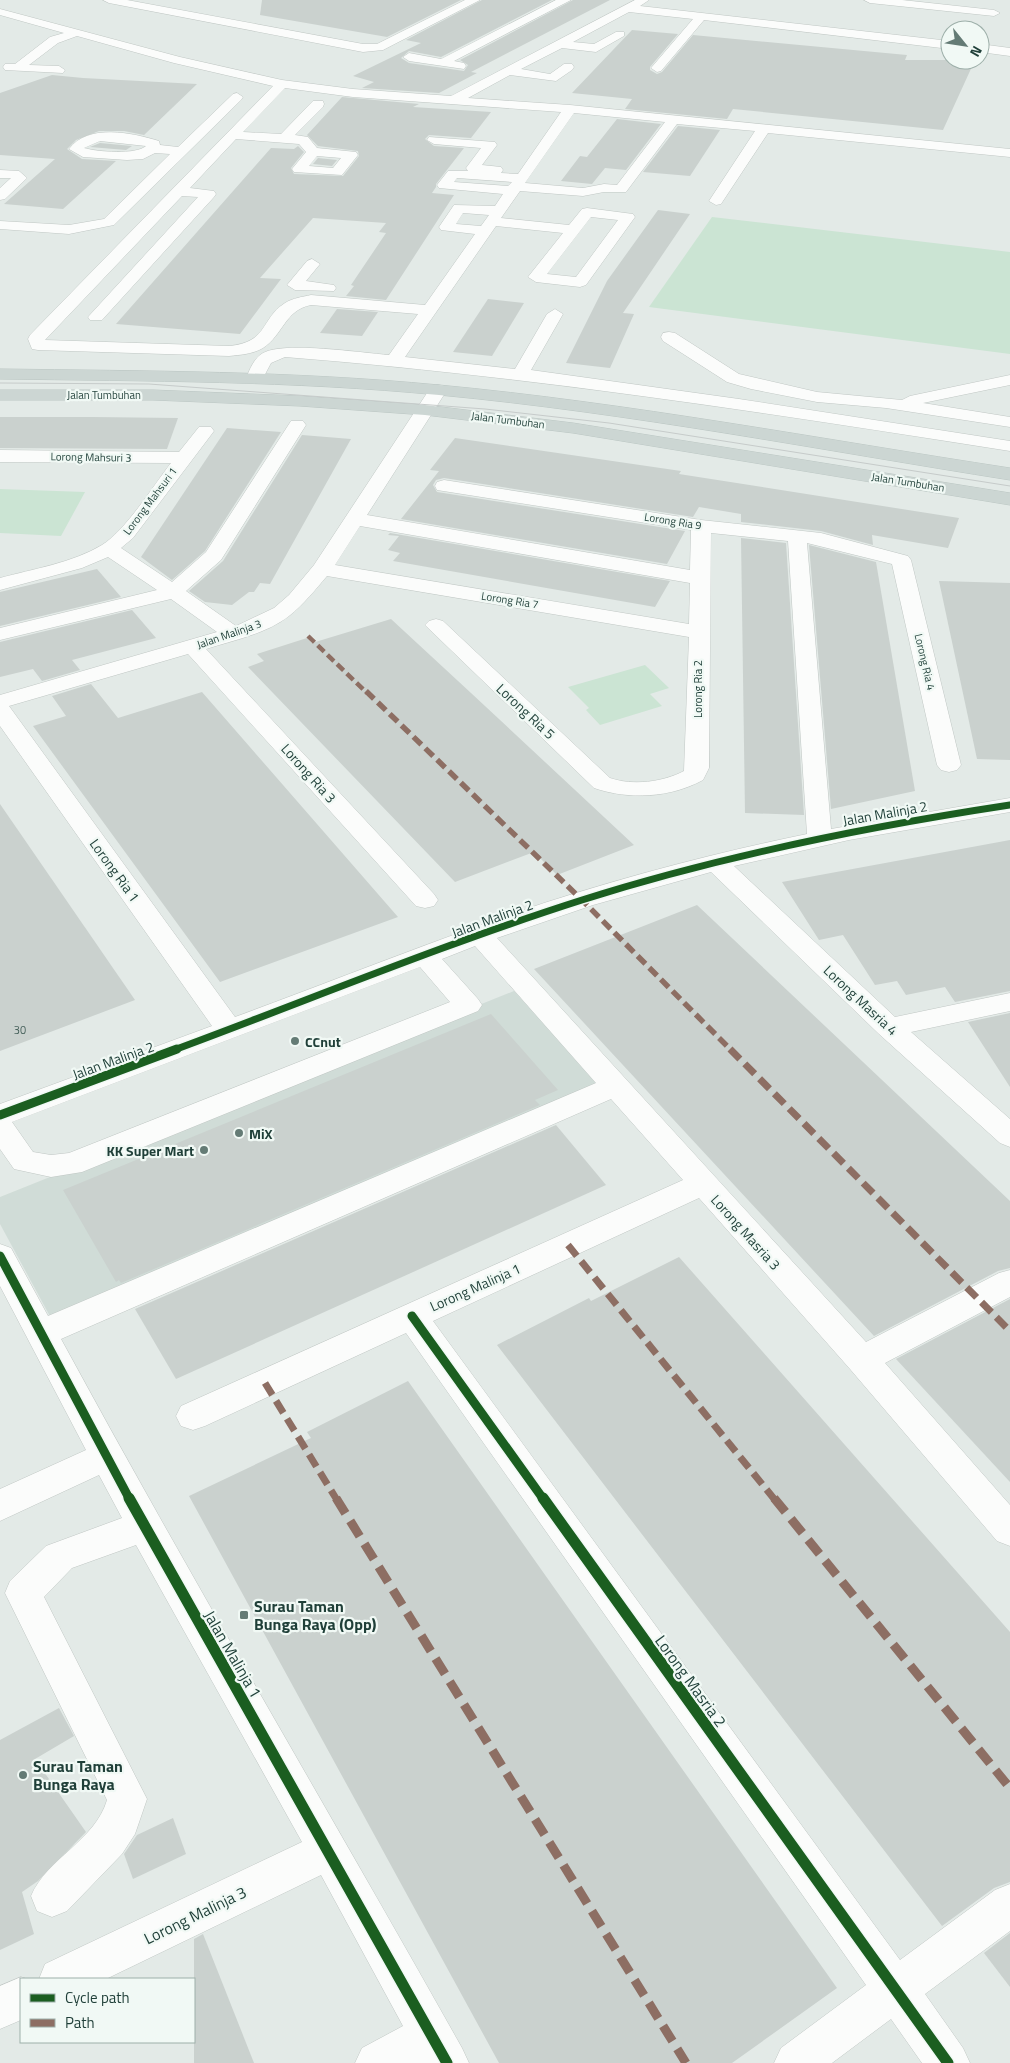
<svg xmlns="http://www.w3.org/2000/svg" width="1010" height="2063" viewBox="0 0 1010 2063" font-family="'Titillium Web',sans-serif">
<rect width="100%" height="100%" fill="#e3eae7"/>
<path fill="#d0dcd7" d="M514,991l85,93 -547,236 -52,-96v-27z"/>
<g fill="#cbe4d3">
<path d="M712,217l298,35v102l-361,-47z"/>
<path d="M0,489l85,3 -24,44 -61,-3z"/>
<path d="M645,665l24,23 -19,6 12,12 -62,19 -14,-15 3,-2 -21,-21z"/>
</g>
<g fill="#cad1ce">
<path d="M262,0h199l-74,37 -127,-22z"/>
<path d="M482,0h70l-111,57 -32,-6 -8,7 8,5 55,8 4,-6 -8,-5 113,-60h37l-139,72 6,1 -38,20 -77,-5 12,-6 -21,-6 68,-33 -15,-3z"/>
<path d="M632,30l46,4 -28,33v3l7,4 5,-2 31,-37 214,20 -2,5h70l-32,70 -210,-21 -6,10 -102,-10 7,-10 -60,-6z"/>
<path d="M52,75l31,3 114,6 -53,51 -20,-4h-25l-23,9 -9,9 15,10 34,2 -53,48 -59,-5 51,-45 -55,-4v-62z"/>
<path d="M342,97l77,7 -6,3 78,5 -20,26 -42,-3 -4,4 9,7 30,2 -28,36v3l-4,6 22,2 -68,105 -40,-4 8,-10 -3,-1 35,-52 -7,-1 7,-9 -73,-5 -53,60 21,1 -41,55 -124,-10 155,-176 23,1 4,-3 6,6 -13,16 3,6 49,2 16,-20 -1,-5 -40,-5 -11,-11z"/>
<path d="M617,119l44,5 -35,46 -21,-2 -13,16 -31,-3 19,-25 7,1z"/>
<path d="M678,126l42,4 -30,46 -47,-4z"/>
<path d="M100,143l32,3 -6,4 -36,-3z"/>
<path d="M318,158l19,2 -5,6 -19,-2z"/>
<path d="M658,210l32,4 -67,99 11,1 -24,54 -44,-5 41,-82z"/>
<path d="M488,299l36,4 -32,53 -39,-4z"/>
<path d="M337,309l41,3 -16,24 -42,-3z"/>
<path d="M0,417h93l85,1 -11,31 -167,-1z"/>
<path d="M227,428l54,4 -76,119 -33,29 -31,-23z"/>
<path d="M302,435l49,4 -81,145 -10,-1 -6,9h-5l-17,13 -27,-3 -16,-11 34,-30z"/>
<path d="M455,438l226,33 -2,3 280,44 -11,30 -76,-13 1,10 -52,-14 -80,-9v-8l-42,-7 -6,10 -249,-39 -8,2 -3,5 4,7 248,39 -18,33 -266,-45 38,-48 -9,-1z"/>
<path d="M390,533l280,48 -15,26 -262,-46 7,-8 -12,-3 11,-14 -11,-1z"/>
<path d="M741,538l45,5 18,272 -59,-2z"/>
<path d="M809,545l67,17 39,229 -84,18z"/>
<path d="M97,569l24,28 -121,29v-34z"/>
<path d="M939,581l71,2v177l-33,-1z"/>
<path d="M132,610l24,28 -84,22 8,10 -38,11 -9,-12 -33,8v-35z"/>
<path d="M391,619l80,74 163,152 -77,30 -23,-23 -79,30 -207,-215 16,-6 -7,-7 50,-16 5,5z"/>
<path d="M91,684l27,34 84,-26 196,225 -178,65 -187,-256 33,-10 -14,-20z"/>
<path d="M0,804l135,196 -135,51z"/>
<path d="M1010,840v151l-55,11 -10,-15 -39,8 -9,-14 -22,4 -32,-50 -24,5 -37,-58z"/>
<path d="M697,905l313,296v67l-12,3 -124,65 -340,-367z"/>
<path d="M1010,1013v74l-42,-65z"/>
<path d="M491,1014l67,76 -23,10 5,5 -419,178 -2,-3 -3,2 -53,-92z"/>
<path d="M556,1125l50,60 -430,194 -41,-70z"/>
<path d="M679,1257l331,375v250l-16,6 -52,38 -445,-581 92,-47 2,3z"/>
<path d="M1010,1299v183l-114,-123z"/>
<path d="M408,1381l429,607 -105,75h-233l-310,-567 122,-58 -4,-6z"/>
<path d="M59,1708l15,28 -39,23 51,73 -48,49 -16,11 12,42 -34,16v-210z"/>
<path d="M173,1818l13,36 -53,25 -9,-25 13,-19z"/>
<path d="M1010,1933v54l-26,-34z"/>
<path d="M203,1934l51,129h-60v-124z"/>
</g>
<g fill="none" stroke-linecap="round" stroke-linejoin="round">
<g stroke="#c0c7c4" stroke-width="1">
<g id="minor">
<path d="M103,0h24l236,44h14l88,-44h15l-97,50 -20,2 -254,-49z"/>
<path d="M556,0h15l-117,61 10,2 2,3 -2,3 -55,-8 -6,-4 6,-4 32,6z"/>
<path d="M635,0h14l-9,6 310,35v8l-246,-29 -43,51 -4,1 -6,-4 42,-49 -64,-7 -56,30 21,2 22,-12h8v4l-28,16 -34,-4 -41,21 29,5 14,-10h8l2,3 -2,3 -16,11 -46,-6 -42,23 102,7 440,44v8l-242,-24 -47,71 -5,1 -7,-4 46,-70 -78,-7 -51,68h-22l-21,4 -63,-5 -19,27 68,7 13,-16 5,-1 46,6 2,3 -49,68 -6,2 -44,-5 -8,-5 35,-44 -67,-7 -91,131 110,12 32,-55 8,-5 8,5 -32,56 208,29 271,42v10c-241,-38 -482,-75 -725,-94l-14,6 -10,19h-12l-3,-4c4,-9 8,-20 17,-25 21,-12 99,0 126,2l29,-41 -107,-9c-26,5 -28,30 -48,43 -10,6 -23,7 -34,8l-191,-6 -6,-1 -4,-10 2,-4 243,-249 -99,-23 -97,-27 -19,7 -29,22 30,1 6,4 -2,3 -58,-3 -2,-3 2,-3h10l35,-27 14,-4 -64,-18v-6l180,48 102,23 71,9 98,7zM285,88l68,9 208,15 -43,62 -17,-1 2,-3 -2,-3 -19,-2 15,-20 -2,-3 -66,-5 -2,3 7,4 47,4 -15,20 2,3h-20l-11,14 2,3 64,6 -8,12 -41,-1 -15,22 2,3 34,4 -50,71 -114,-10c-9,2 -18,3 -26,8 -25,16 -16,39 -56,43l-184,-6 137,-144 16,1 -110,120 2,3h12l112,-123 2,-3 -2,-3 -24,-3 46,-49 63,5 7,8 -14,17 2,3 48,3 16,-20 -2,-3 -39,-4 -9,-11 -13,-2 28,-28 1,-3 -1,-3h-10l-32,33 -38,-2zM574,113l91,9 -48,63 -13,-1 -21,4 -58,-5zM317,156l24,2 -8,10 -24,-2zM457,178l55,4 -4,4 -54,-4zM463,213l26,2 -8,11 -25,-2zM591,217l27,3 -42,57 -29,-3z"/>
<path d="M864,0h38l92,10 6,3 -6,3 -124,-13z"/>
<path d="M980,44l30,4v8l-30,-4z"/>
<path d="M237,93l6,4 -2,3 -127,125 -45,9 -69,-5v-8l69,4 35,-6 66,-65 -15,-1 -12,6 -16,1 -44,-3 -14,-8c19,-26 64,-16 90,-8l1,4 18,2 55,-53zM100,141l46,5c-10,9 -48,6 -62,2z"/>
<path d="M0,170l19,1 8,7 -22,21 -5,1v-12l11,-10h-11z"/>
<path d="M312,259l8,5 -14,17 28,4 2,3 -2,3 -39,-1 -8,-5 20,-24z"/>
<path d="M669,332l6,1 64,41 78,18 85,8 8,-4 100,-21v10l-87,18 87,14v10l-124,-19 -69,-6 -66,-13 -24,-7 -64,-41 -2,-4 2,-4z"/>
<path d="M438,385l6,1 3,4 -80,125 323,55 1,-40 -254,-40 -2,-4 2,-4 7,-2 257,40 120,13 87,23 3,4 50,205 -4,5 -8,2 -8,-2 -4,-5 -45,-201 -85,-21 24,286 179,-31v14l-161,28 -115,26 161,151 115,-24v18l-99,21 99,87v28l-10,-4 -121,-109 -168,-162 -118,33 -96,33 369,404 133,-69 11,-3v27l-125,66 125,142v41l-13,-5 -147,-172 -151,-171 -266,123 467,639 95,-70 15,-6v47l-85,63 38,54 7,15h-48l-31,-44 -59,44h-58l7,-15 85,-63 -460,-652 -201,93 -12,4 -12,-4 -5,-10 5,-10 502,-226 -72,-81 -550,240c129,238 268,472 401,709l7,15h-114l7,-15 41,-22 -82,-151 -215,104h-67l6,-15 257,-122 -166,-297 -64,23 -28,29 103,202 -12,35 -13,20 -55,57 -15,6 -15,-6 -6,-15c16,-38 64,-55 76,-96l-102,-207 5,-12 36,-35 76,-28 -23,-43 -99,46v-32l86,-39 -86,-164v-42l11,4 37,68 548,-233 -121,-137 -33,13 36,40 4,6 -4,6 -396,161 -31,5 -37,-8 -14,-20v-45l212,-78 -212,-300v-31l217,-63 -46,-33 -171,41v-12l157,-38 -49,-33 -26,11 -82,22v-12c33,-9 72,-15 102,-33 24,-15 51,-59 69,-82l-171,-1v-12l179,2 20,-25h12l3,4 -3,4 -78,103 -12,10 51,34 34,-30 85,-131h12l3,4 -85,135 -35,31 50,35 38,-18 15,-13 25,-30 115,-175 3,-4zM360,526l330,57 -1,41 -354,-59zM711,533l77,8 19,293c-88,18 -176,41 -263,69 -104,35 -206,76 -309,114l-226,-311 179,-52 228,252 9,2 9,-2 4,-6 -4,-6 -228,-245c28,-9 60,-15 83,-33 15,-12 26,-26 38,-40l362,61 -5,134c-21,11 -51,15 -74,7l-167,-157 -7,-2 -7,2 -4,4 169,163c35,12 76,10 109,-8l6,-12zM420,967l30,35 -381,151 -18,2 -18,-3 -21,-30z"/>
<path d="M21,1977l6,2h-6v41l-21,9v-43z"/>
</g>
</g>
<g stroke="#bbc6c3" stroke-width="1">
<g id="major">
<path d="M0,369c146,2 293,2 439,16 191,18 381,54 571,83v12c-190,-30 -380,-67 -571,-85 -146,-14 -293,-14 -439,-16z"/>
<path d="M0,390h153l147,6 125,9 148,18 437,70v12l-437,-72 -148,-18 -125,-9 -147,-6h-153z"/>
</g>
</g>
<use href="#minor" fill="#fbfcfb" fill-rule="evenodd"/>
<use href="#major" fill="#ccd6d3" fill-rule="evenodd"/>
<path stroke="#c6cbca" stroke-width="1" d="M0,383l149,1 336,25 124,14 401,63"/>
<path stroke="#8d6e63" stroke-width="4.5" stroke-dasharray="9 4.5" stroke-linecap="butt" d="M308,636l59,57"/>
<path stroke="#8d6e63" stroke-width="5.5" stroke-dasharray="11 5.5" stroke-linecap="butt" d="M366,691l216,209 149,150"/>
<g stroke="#8d6e63" stroke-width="7" stroke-dasharray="14 7" stroke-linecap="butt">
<path d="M730,1049l280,282"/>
<path d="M568,1245l207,255"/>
<path d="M265,1383l72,117"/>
</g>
<g stroke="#8d6e63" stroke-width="9" stroke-dasharray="18 9" stroke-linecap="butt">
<path d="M336,1498l350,565"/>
<path d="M774,1498l236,290"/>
</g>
<g stroke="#f1f9f5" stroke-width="10">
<path id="cycleway-far2" d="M174,1050c135,-50 270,-106 408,-150 139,-44 283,-73 428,-95"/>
</g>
<g stroke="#f1f9f5" stroke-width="12">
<g id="cycleway-far1">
<path d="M0,1115l177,-66"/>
<path d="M0,1256l130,244"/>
<path d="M412,1316l132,184"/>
</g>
</g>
<g stroke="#f1f9f5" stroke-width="14">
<g id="cycleway">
<path d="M129,1498l318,565"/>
<path d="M543,1498l405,565"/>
</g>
</g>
<use href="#cycleway-far2" stroke="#1b5e20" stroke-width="7"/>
<use href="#cycleway-far1" stroke="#1b5e20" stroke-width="9"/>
<use href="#cycleway" stroke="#1b5e20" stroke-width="11"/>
</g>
<g fill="#647b75" stroke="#f1f9f5" stroke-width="2">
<circle cx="295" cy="1041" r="5"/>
<circle cx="239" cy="1133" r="5"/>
<circle cx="204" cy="1150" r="5"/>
<rect x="239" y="1610" width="10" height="10" rx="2.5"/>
<circle cx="23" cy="1775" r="5"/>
</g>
<g text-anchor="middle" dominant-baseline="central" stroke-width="4.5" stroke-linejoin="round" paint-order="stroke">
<g font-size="11" fill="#1f3f38" stroke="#f1f9f5">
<text x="104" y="395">Jalan Tumbuhan</text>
<text transform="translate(508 420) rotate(7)">Jalan Tumbuhan</text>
<text transform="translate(91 457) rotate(1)">Lorong Mahsuri 3</text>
<text transform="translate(908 482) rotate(9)">Jalan Tumbuhan</text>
<text transform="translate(150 501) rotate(-53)">Lorong Mahsuri 1</text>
<text transform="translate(673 521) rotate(9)">Lorong Ria 9</text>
<text transform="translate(510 600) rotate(9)">Lorong Ria 7</text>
<text transform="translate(229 634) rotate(-19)">Jalan Malinja 3</text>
<text transform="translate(925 662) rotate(77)">Lorong Ria 4</text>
<text transform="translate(698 689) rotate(-90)">Lorong Ria 2</text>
</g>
<g font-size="11" fill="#4a645e">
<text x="20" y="1030">30</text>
</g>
<g font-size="14" fill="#1f3f38" stroke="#f1f9f5">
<text transform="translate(526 711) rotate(43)">Lorong Ria 5</text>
<text transform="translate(309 773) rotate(48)">Lorong Ria 3</text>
<text transform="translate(885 813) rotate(-10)">Jalan Malinja 2</text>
<text transform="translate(115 870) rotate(54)">Lorong Ria 1</text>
<text transform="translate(492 918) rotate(-20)">Jalan Malinja 2</text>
<text transform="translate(861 1000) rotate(43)">Lorong Masria 4</text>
<text transform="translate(113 1060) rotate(-20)">Jalan Malinja 2</text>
<text transform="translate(746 1232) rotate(48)">Lorong Masria 3</text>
<text transform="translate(475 1287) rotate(-24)">Lorong Malinja 1</text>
</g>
<g font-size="14" font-weight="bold" fill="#1f3f38" stroke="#f1f9f5" text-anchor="start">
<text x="305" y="1041">CCnut</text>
<text x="249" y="1133">MiX</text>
<text x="194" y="1150" text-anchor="end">KK Super Mart</text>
</g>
<g font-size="16" font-weight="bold" fill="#1f3f38" stroke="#f1f9f5" text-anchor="start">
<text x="254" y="1606">Surau Taman<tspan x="254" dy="18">Bunga Raya (Opp)</tspan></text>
<text x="33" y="1766">Surau Taman<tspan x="33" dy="18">Bunga Raya</tspan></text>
</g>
<g font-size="16" fill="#1f3f38" stroke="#f1f9f5">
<text transform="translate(233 1654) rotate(60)">Jalan Malinja 1</text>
<text transform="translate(691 1681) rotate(54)">Lorong Masria 2</text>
<text transform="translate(195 1915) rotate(-26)">Lorong Malinja 3</text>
</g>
</g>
<rect x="20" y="1978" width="175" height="65" fill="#f1f9f5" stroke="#9dafa9"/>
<rect x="30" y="1994" width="25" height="8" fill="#1b5e20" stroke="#9dafa9"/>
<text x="65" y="2003" font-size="15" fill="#1f3f38">Cycle path</text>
<rect x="30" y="2019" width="25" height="8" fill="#8d6e63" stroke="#9dafa9"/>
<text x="65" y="2028" font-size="15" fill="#1f3f38">Path</text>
<g transform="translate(965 45) rotate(120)"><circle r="24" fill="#f1f9f5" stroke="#9dafa9"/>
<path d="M0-4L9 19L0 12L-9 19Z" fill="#647b75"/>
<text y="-8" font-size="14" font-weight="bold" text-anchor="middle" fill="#1f3f38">N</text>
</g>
</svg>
